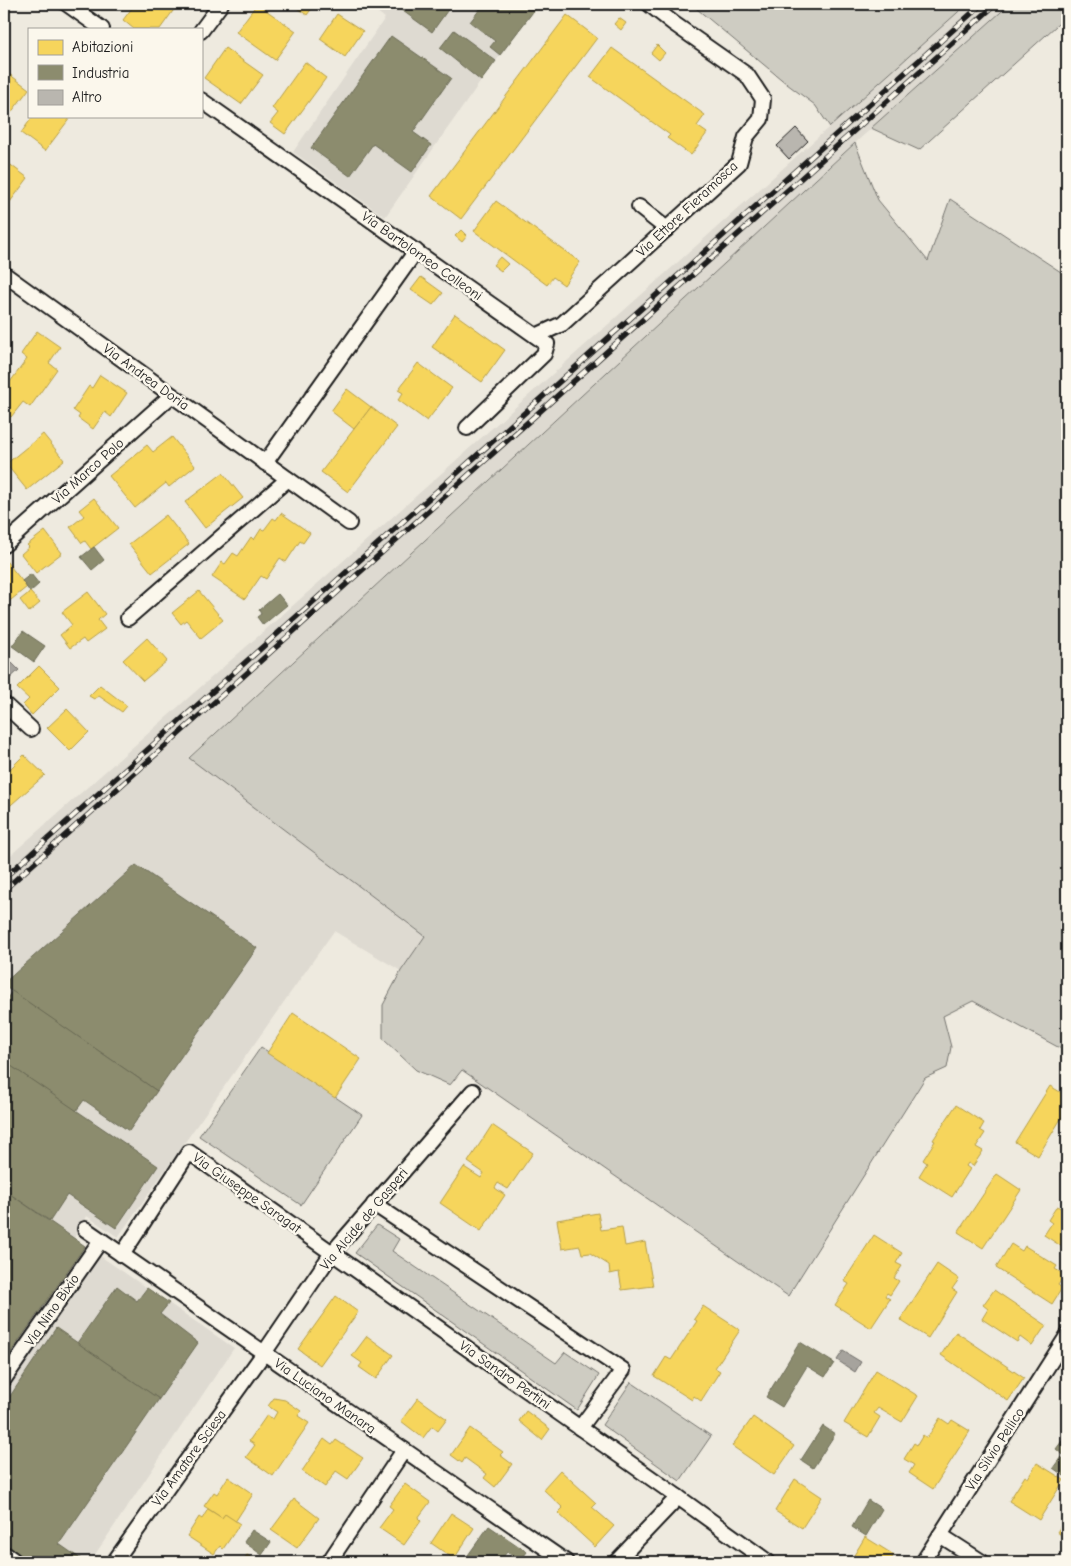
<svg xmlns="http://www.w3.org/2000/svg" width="1071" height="1566" viewBox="0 0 1071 1566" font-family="'Comic Neue',sans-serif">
<rect width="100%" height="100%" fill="#eeeadf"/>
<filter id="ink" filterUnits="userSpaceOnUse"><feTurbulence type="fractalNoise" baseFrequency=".02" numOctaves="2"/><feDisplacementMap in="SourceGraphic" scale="10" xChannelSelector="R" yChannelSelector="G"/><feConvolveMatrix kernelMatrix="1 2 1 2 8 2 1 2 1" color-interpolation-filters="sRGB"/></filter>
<g filter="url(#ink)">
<g fill="#dedad1">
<path d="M373,4h166l-58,77 -96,136 -92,-65 92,-134 -14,-11z"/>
<path d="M967,4h43l-155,139 -666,614 236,179 -24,35 -67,-40 -216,306 -31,-21 -13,22 160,110 -144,214h-62l-24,-16v-685l355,-314z"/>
</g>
<g fill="#ceccc2" stroke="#75746f">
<path d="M691,4h276l-137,123 -15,-22 -28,-21z"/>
<path d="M1010,4h57v12l-148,134 -48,-22z"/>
<path d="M855,143l23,57 50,61 22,-62 117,77v776l-94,-51 -30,15 8,31 -4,21 -22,10 -137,218 -326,-226 -12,15 -34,-15 -33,-31v-34l18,-34 24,-35 -236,-178z"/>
<path d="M261,1047l101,68 -61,90 -102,-69z"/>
<path d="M377,1225l22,14 -7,12 164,112 9,-11 34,23 -22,35 -222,-157z"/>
<path d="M631,1382l80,54 -31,45 -78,-56z"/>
</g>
<g fill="#a6a39d" stroke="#6f6d69">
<path d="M12,663l7,7 -13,12 -2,-2v-10z"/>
<path d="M843,1351l18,11 -6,10 -18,-12z"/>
</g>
<g fill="#f6d55c" stroke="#b59e49">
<path d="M135,4h43l-18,25h-26l-11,-9z"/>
<path d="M257,4l39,27 -21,29 -39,-28z"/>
<path d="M291,4h24l-8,11z"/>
<path d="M337,14l26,17 -18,26 -25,-18z"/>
<path d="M567,15l30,23 -136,181 -30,-23z"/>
<path d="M619,18l7,5 -5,7 -7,-6z"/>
<path d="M657,45l8,8 -6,7 -8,-7z"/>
<path d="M225,48l38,27 -22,29 -37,-26z"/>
<path d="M612,48l93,67 -8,11 10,7 -16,22 -24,-17 3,-3 -80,-58z"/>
<path d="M305,62l21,16 -41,56 -15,-11 8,-10 -6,-5z"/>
<path d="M5,71l24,18 -25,33v-50z"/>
<path d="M33,116h34l3,2 -25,33 -24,-18z"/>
<path d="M4,160l24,18 -24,32z"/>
<path d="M496,201l84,61 -16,23 -11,-8 -6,8 -73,-54z"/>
<path d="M461,230l6,6 -5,6 -7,-6z"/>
<path d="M500,257l8,7 -7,7 -8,-6z"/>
<path d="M421,277l22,16 -10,12 -22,-15z"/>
<path d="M455,314l50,36 -23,32 -50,-35z"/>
<path d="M37,331l23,16 -11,16 8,6 -27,38 -7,-5 -12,15 -7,-5v-32l1,-1 5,3 17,-23 -6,-5z"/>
<path d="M418,363l34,25 -25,33 -29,-21 5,-7 -5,-3z"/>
<path d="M100,375l27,18 -16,24 -6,-5 -12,17 -15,-11 2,-3 -7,-5 16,-24 3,2z"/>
<path d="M347,389l24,18 -17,22 -23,-18z"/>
<path d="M371,407l26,20 -49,65 -27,-20z"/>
<path d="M43,434l21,26 -37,30 -21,-26z"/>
<path d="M172,437l23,29 -26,21 -3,-4 -31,25 -26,-32 38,-31 6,7z"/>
<path d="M223,473l20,25 -38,30 -20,-26z"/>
<path d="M94,498l24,30 -27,21 -6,-8 -3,2 -12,-16 14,-11 -5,-6z"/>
<path d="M281,513l29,20 -7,10 -3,-2 -14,21 -6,-4 -14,21 -5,-3 -16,23 -33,-22 10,-15 3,2 8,-11 5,3 13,-19 3,3 7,-11 3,1 9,-12 3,2z"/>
<path d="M166,515l23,29 -37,29 -23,-29z"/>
<path d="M45,531l17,22 -26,20 -15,-19 8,-7 -2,-2z"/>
<path d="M6,561l21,26 -21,17 -2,-4v-38z"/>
<path d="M199,591l24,29 -22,18 -15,-18 -5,4 -9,-11z"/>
<path d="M30,592l10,11 -11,9 -9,-12z"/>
<path d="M88,592l17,22 -7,6 7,9 -19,14 -3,-4 -13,9 -10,-13 12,-10 -10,-13z"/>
<path d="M147,638l20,23 -24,20 -20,-21z"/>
<path d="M39,666l21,21 -28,28 -9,-10 6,-6 -12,-11z"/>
<path d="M100,685l27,21 -5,6 -23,-16 -5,3 -5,-3z"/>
<path d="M67,709l22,23 -19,19 -23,-23z"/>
<path d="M24,755l21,20 -41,36v-36z"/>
<path d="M293,1013l68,46 -26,39 -68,-45z"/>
<path d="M1050,1086l17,10v13l-29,47 -23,-14z"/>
<path d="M956,1105l28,18 -4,7 5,3 -9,14 7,4 -10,15 -5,-3 -2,3 4,3 -18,28 -33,-21 8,-13 -4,-3 12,-19 -2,-1z"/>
<path d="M492,1125l41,28 -25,36 -10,-6 -3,5 10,7 -24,36 -41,-28 24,-36 17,11 3,-5 -16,-11z"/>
<path d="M997,1174l24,16 -38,58 -25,-16z"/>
<path d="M1057,1206l10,6v38l-23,-15 8,-12 -4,-3z"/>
<path d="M598,1213l3,17 21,-3 3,19 20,-4 8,44 -31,4 -3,-18 -9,2 -1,-9 -19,-12 -8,1 -2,-8 -18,3 -5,-29z"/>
<path d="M874,1235l28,18 -6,10 6,3 -8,12 5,3 -9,14 -3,-2 -2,3 5,3 -19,29 -36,-23 14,-21 -5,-3z"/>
<path d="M1011,1244l11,7 3,-5 32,20 -2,3 10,6 -7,10 4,3 -10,16 -56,-36z"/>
<path d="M937,1264l22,15 -7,10 5,3 -29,46 -28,-18z"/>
<path d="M994,1290l52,35 -14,21 -12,-9 -3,5 -35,-23 6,-10 -5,-4z"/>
<path d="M336,1296l22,16 -38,53 -22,-16z"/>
<path d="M703,1306l37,24 -25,38 5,3 -19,30 -7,-5 -2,4 -38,-24 12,-19 5,3 26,-39 -3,-2z"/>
<path d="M956,1332l68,46 -16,23 -67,-46z"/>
<path d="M367,1336l26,19 -17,24 -17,-12 3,-4 -10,-7z"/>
<path d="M876,1370l42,26 -16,26 -24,-14 -4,5 6,4 -12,20 -24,-14z"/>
<path d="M274,1398l11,2 16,11 -3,5 11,7 -36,53 -27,-19 9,-12 -6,-4 18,-26 6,4 4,-7 -9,-6z"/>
<path d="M418,1398l29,21 -9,12 -6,-5 -9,12 -22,-17z"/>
<path d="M526,1411l24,18 -8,11 -23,-19z"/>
<path d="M753,1417l41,29 -20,29 -42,-29z"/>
<path d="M940,1418l9,6 3,-4 18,11 -37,58 -24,-16 5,-8 -10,-6 10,-16 3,2 6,-10 4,3z"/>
<path d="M470,1428l33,24 -3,3 12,9 -17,23 -11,-9 3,-4 -22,-16 -3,5 -11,-8z"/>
<path d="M324,1439l8,6 4,-5 27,18 -15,21 -12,-8 -11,16 -23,-16z"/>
<path d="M1037,1463l27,17 -25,40 -30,-19 16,-25 3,2z"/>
<path d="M560,1470l36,33 -4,4 22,19 -19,21 -37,-34 5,-5 -20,-19z"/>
<path d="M228,1477l25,17 -18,28 -10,-8 -3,4 -18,-12 10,-14 3,2z"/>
<path d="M795,1479l27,18 -20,31 -27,-17z"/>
<path d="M405,1484l25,18 -12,16 3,3 -17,24 -25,-17 14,-19 -4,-3z"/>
<path d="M294,1499l25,19 -22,30 -26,-18z"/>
<path d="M208,1509l14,9 3,-4 15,10 -17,25 -3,-3 -6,8 -27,-18 12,-19 3,2z"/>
<path d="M451,1513l23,15 -20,31 -23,-16z"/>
<path d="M1067,1517v28l-3,-3 3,-3 -10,-7z"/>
<path d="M865,1537l29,18 -5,7h-39z"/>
<path d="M247,1555l11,7h-16z"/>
</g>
<g fill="#8c8c6e" stroke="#6a6a55">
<path d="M398,4h54l-20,28 -36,-26z"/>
<path d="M484,4h55l-39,51 -10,-8 5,-6 -25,-19z"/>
<path d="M454,30l42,31 -15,20 -41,-33z"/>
<path d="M391,36l60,42 -38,54 18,13 -19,27 -39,-28 -23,32 -39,-28z"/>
<path d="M94,547l10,13 -12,10 -11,-13z"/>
<path d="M31,574l8,10 -9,8 -8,-11z"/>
<path d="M278,594l9,11 -24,20 -6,-8 4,-3 -2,-4z"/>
<path d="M23,631l22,15 -11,16 -22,-16z"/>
<path d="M136,865l121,83 -100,143 -153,-105v-3z"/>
<path d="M12,991l145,100 -28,40 -45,-31 -8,11 -65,-45 -7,10v-73z"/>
<path d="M11,1066l147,100 -42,62 -49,-33 -17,26 -46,-31v-114z"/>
<path d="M4,1190l81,56 -81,116z"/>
<path d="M117,1286l20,15 10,-13 22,15 -9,11 38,29 -39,56 -82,-56z"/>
<path d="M56,1328l103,71 -100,145 26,18h-57l-24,-16v-141z"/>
<path d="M800,1342l34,21 -9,14 -18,-11 -25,41 -16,-10z"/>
<path d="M823,1426l12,8 -22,34 -12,-8z"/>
<path d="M1065,1437l2,1v20l-11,-9z"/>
<path d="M1061,1457l6,5v16l-14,-10z"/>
<path d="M868,1500l14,9 -16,27 -14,-9z"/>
<path d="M489,1526l38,26 -7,9 -13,-9 -8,10h-36z"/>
<path d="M252,1530l19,12 -9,13 -18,-13z"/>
</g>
<path fill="#b9b6af" stroke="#1c1c1c" d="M796,128l12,13 -19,18 -12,-13z"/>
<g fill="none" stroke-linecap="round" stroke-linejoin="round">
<g stroke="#1c1c1c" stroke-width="18">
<g id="street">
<path d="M67,4l35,25"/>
<path d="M201,31l20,-27"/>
<path d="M201,100l346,244 -3,10 -77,74"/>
<path d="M639,207l28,22"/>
<path d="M4,274l345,249"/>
<path d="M536,336l26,-12 177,-161 7,-26 15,-18 2,-20 -16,-24 -74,-52 -24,-19"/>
<path d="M265,463l151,-212"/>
<path d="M4,545l167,-149"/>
<path d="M128,618l160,-139"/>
<path d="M4,704l27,25"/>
<path d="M374,1204l249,166 -43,58"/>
<path d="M85,1229l481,333"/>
<path d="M122,1255l67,-103 489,345"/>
<path d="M4,1379l97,-139"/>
<path d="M940,1535l42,27"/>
<path d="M114,1562l150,-209 68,-100 141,-162"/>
<path d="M329,1562l75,-112"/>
<path d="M616,1562l62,-65 90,65"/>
<path d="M923,1562l144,-226"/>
</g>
</g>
<g stroke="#1c1c1c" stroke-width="24">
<path id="secondary" d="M4,1557l7,5"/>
</g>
<use href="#street" stroke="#fbf7ec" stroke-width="14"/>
<use href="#secondary" stroke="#fbf7ec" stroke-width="20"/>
<g stroke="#1c1c1c" stroke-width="5.5">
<g id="rail">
<path d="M4,878l978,-874"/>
<path d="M4,890l992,-886"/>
</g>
</g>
<use href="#rail" stroke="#fbf7ec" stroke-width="4" stroke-dasharray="11" stroke-linecap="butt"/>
</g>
</g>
<g text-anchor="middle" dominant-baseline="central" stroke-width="5" stroke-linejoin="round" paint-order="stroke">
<g font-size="14" fill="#1c1c1c" stroke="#fbf7ec">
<text transform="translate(687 209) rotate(-43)">Via Ettore Fieramosca</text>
<text transform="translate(422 256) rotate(35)">Via Bartolomeo Colleoni</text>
<text transform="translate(146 377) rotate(36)">Via Andrea Doria</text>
<text transform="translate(88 471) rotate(-42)">Via Marco Polo</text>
<text transform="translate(247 1193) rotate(35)">Via Giuseppe Saragat</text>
<text transform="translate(364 1219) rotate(-50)">Via Alcide de Gasperi</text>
<text transform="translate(52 1310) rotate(-55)">Via Nino Bixio</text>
<text transform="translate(505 1375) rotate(35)">Via Sandro Pertini</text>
<text transform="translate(325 1396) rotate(35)">Via Luciano Manara</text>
<text transform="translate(995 1449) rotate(-57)">Via Silvio Pellico</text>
<text transform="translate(189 1458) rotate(-54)">Via Amatore Sciesa</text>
</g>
</g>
<rect width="1071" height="1566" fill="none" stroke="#fbf7ec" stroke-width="20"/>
<rect x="10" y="10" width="1051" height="1546" fill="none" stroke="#1c1c1c" stroke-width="2" filter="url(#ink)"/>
<rect x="28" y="28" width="175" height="90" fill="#fbf7ec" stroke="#a29f99"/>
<rect x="38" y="40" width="25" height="15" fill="#f6d55c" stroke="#a29f99"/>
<text x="72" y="52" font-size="15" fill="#1c1c1c">Abitazioni</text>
<rect x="38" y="65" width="25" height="15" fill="#8c8c6e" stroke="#a29f99"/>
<text x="72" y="78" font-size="15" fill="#1c1c1c">Industria</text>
<rect x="38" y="90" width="25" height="15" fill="#b9b6af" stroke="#a29f99"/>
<text x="72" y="102" font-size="15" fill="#1c1c1c">Altro</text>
</svg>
